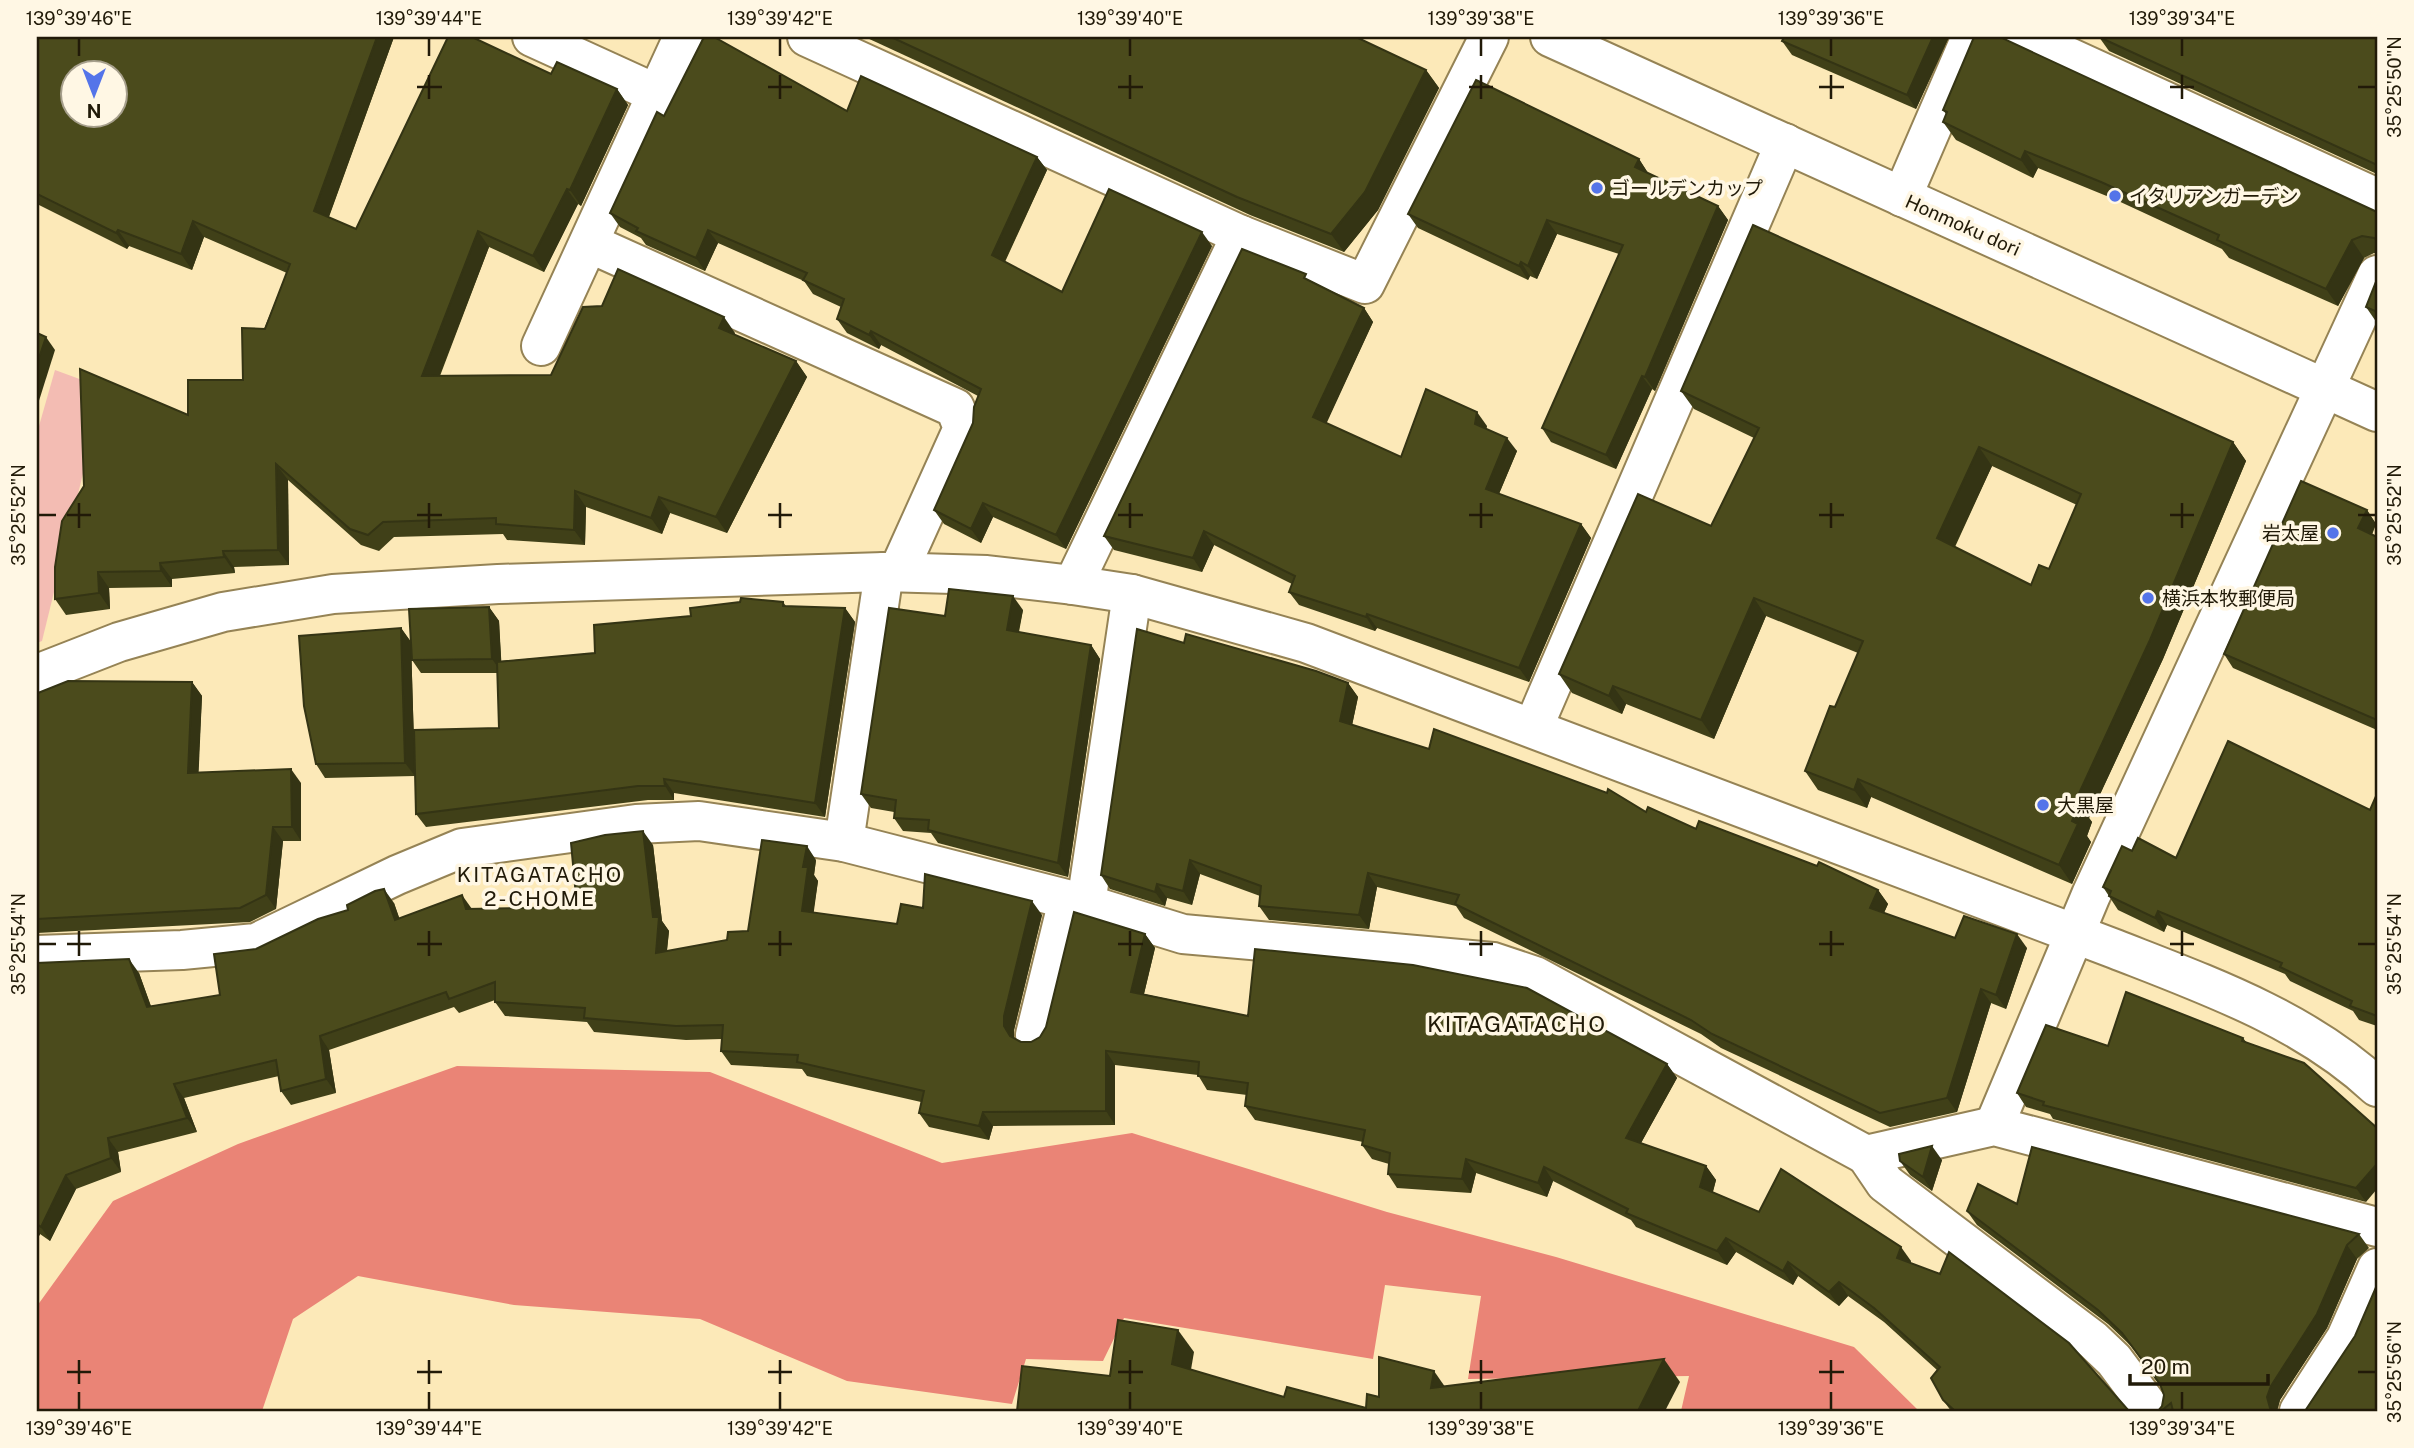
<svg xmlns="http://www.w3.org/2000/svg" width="2414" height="1448" viewBox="0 0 2414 1448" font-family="'Public Sans','Noto Sans JP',sans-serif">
<rect width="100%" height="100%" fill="#fce9b8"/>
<path fill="#f3bcb3" d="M55,370l49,18 -62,253 -5,2v-210z"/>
<path fill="#ea8476" d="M457,1066l253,6 232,91 190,-30 255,79 169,45 298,90 65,64h-238l8,-35 -221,3 13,-83 -96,-11 -12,74 -249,-41 -21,43 -77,-2 -14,45 -165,-23 -147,-62 -186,-14 -156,-29 -65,43 -31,92h-225v-105l76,-105 125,-57z"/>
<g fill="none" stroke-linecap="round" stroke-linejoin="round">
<g stroke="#958355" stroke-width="42">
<g id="minor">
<path d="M532,37l125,57"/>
<path d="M807,37l434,198 124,49 124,-247"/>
<path d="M1550,37l827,375"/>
<path d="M2025,37l352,161"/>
<path d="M1902,197l69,-160"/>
<path d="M589,243l366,165 8,20 -65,144"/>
<path d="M541,346l142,-309"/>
<path d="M1073,585l168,-350"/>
<path d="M37,674l82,-32 104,-30 110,-18 165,-10 386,-12 103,3 86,10 59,9 174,49 809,306c92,36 189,70 262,138"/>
<path d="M1533,728l252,-585"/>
<path d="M844,842l40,-270"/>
<path d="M1086,904l46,-310"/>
<path d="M37,955l145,-5 74,-7 141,-68 65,-27 174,-24 63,-3 145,21 242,62 97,30 310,28 42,14 331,179 128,-29 383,101"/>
<path d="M1035,1035l33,-135"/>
<path d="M1994,1126l97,-231 286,-620"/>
<path d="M1866,1155l19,28 208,157 21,20 38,51"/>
<path d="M2299,1411l47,-73 31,-70"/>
</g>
</g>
<use href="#minor" stroke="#fff" stroke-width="38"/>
</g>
<g fill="#404018" fill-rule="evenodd">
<path d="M37,37h357l-65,180 27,12 195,-155 66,15 11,16 -47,101 -3,-2 -34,68 -55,-25 -49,129 111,-1 184,-42 -1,2 62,26 11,16 -80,156 -57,-20 -8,21 -76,-27 -1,38 -78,-5 -4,-6 -109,3 -15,14 -18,-6 -73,-65 1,85 -55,2 1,6 -63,6v8l-63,1 1,21 -44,6 -11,-16 133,-184 55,-35 44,-107 -83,-36 -12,33 -63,-24 -2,3 -90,-45z"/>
<path d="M865,37h491l70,33 13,18 -61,122 -34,42 -94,-37z"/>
<path d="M1784,37h165l-33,72 -124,-54 -10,-14z"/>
<path d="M2099,37h278v137l-268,-123z"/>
<path d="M2004,39l373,173v42l-3,-1 -10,5 -26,48 -109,-48 -7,-9 -108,-50 -76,-31 -5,10 -77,-38 -13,-18 3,-8 -3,-4z"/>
<path d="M847,111l190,46 10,13 -42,92 57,30 150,-46 -146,303 -73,-32 -12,26 -37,-19 -10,-14 39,-87 5,-27 -97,-51 -2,4 -32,-16 -10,-14 4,-12 -28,-13 -9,-13 -86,-38 -13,28 -59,-26 -5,-7 -21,-11 -10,-14 54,-97z"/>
<path d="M1639,159l9,14 70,33 10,14 -73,171 -3,-2 -36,80 -65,-27 -9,-14 77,-174 -62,-20 -20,45 -7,-3 -2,4 -110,-52 -10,-14z"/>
<path d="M2377,279v44l-11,-16z"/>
<path d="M1311,281l53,27 9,14 -47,101 75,34 86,-31 -1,3 31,22 -18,43 82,30 10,14 -62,144 -152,-54 -2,3 -76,-26 -10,-13 3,-8 -78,-39 -12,27 -88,-22 -10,-14z"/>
<path d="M1681,391l552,51 13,19 -83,198 -74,159 3,4 -5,14 4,6 -19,42 -201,-87 -4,11 -49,-18 -13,-19 30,-64 23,-54 -92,-37 -52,123 -88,-35 -4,10 -50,-21 -13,-19 152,-148 43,-88 -60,-29zM1992,466l85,39 -28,64 -18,16 -76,-38z"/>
<path d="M2367,510l9,14 -4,11 5,2v193l-144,-62 -9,-14z"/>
<path d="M783,602l3,4 59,2 10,14 -30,195 -151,-24v7h-26l-222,27 -10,-13 83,-86 -2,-55h-76l-9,-13 -1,-17 4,133 -90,2 -9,-14 85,-136 10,14 78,-35 10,14 2,40 94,-8 96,-37z"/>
<path d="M1023,610l-4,22 72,13 9,14 -32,218 -130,-34 -7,-10 -28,-2 -9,-13v-6l-23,-4 -10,-14 84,-178z"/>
<path d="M1184,643l164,40 10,14 -6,28 77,24 217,63 232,78 10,14 -4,9 71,25 72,10 -21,61 -15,-6 -34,109 -67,15 -169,-79 -20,-14 -237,-116 -8,-12 -79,-19 -8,42 -100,-9 -10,-14 1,-10 -60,-22 -8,31 -25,-7 -2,8 -55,-17 -9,-14z"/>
<path d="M192,682l10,14 -4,76 103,11v58h-18l-7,68 -26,13 -213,11v-206z"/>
<path d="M2377,794v232l-18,-6 -6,-9 -63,-30 -5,-7 -118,-49 -3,7 -46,-22 -15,-23 29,-36 44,7 194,-48z"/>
<path d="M653,845l9,76 7,10 -2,20 60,-11 21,-9 68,-71 -2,15 4,6 -5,32 84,11 26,-16 119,7 -28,115v9l7,3h10l9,-5 105,-103 10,14 -11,46 104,22 419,48 10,14 -36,65 65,23 10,14 -3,12 46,20 152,49 -1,2 219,148h-178l-8,-11 -6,-30 -53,-48 -36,-26 -9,10 -41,-30 -5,9 -57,-33 -9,13 -91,-38 -5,-7 -78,-39 -6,16 -71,-24 -5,20 -74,-5 -9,-14 1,-10 -17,-5 -10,-14 1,-3 -108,-22 -10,-14 2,-11 -40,-5 -9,-15 -83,-10v60l-122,1 -4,14 -60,-13 -10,-14 2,-11 -114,-26 -5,-7 -71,-4 -10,-14 1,-12 -36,1 -92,-8 -7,-10 -82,-6 -10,-14v-2l-36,13 -5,-6 -125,43 7,43 -45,12 -10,-14 -2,-15 -95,22 13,34 -79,20 3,20 -45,17 -26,52 -10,-7 -3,6v-277l102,10 12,33 69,-11 36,-46 138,-46 5,15 73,-9 105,-2z"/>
<path d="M2243,1038l4,5 57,20 62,139 -313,-83 -3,-5 -24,-7 -9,-14 91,-47z"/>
<path d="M1942,1160l-10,31 -22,-16 -10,-14z"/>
<path d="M2017,1204l342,30 10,14 -12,11 -30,69 -47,72 -3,11h-119l4,-5 2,-11 -4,-9 -28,-39 -24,-23 -131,-99 -10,-14z"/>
</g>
<g fill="#343414">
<path d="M377,37h17l-69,190 -11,-16z"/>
<path d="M1933,37h16l-33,72 -9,-14z"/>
<path d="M1426,70l13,18 -61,122 -34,42 -13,-18z"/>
<path d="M617,89l11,16 -47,101 -11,-16z"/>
<path d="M2025,151l13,17 -5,10 -12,-18z"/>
<path d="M1037,157l10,13 -46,99 -9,-14z"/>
<path d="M1639,159l9,14 -13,-6z"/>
<path d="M567,189l11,15 -34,68 -11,-16z"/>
<path d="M1718,206l10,14 -73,171 -10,-14z"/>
<path d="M1547,220l10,14 -20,45 -9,-13z"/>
<path d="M193,221l11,16 -12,33 -11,-16z"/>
<path d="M118,230l11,16 -2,3 -11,-16z"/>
<path d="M708,230l10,13 -13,28 -9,-13z"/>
<path d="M478,231l11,16 -56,145 -11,-16z"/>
<path d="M1202,232l10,14 -146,303 -10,-14z"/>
<path d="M2352,240l12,18 -26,48 -12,-17z"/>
<path d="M1521,262l9,14 -2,4 -9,-14z"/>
<path d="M1364,308l9,14 -50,109 -10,-14z"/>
<path d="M724,317l11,16 -5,11 -11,-16z"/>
<path d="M871,331l10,14 -2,4 -10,-14z"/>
<path d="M46,337l9,13 -18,57v-43z"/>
<path d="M796,361l11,16 -80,156 -11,-16z"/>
<path d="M1642,376l10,13 -36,80 -10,-14z"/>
<path d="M1477,412l10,14 -3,11 -9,-13z"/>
<path d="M1507,438l10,13 -22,52 -9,-14z"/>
<path d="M2233,442l13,19 -83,198 -74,159 3,4 -5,14 4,6 -19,42 -13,-19 13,-44 3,-19z"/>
<path d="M1979,447l13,19 -42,90 -13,-18z"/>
<path d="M276,464l12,16 1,85 -11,-15z"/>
<path d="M575,491l11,16 -1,38 -11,-15z"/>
<path d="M659,497l11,16 -8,21 -11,-16z"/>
<path d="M983,503l10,14 -12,26 -10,-14z"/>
<path d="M2367,510l9,14 -8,18 -10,-14z"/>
<path d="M1581,524l10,14 -62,144 -10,-14z"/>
<path d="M1204,531l10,14 -12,27 -9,-14z"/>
<path d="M223,551l11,16 1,6 -11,-16z"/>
<path d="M160,563l12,16v8l-11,-16z"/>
<path d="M98,572l11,16 1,21 -11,-16z"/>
<path d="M1013,596l10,14 -7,33 -9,-13z"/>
<path d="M1754,598l12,18 -52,123 -13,-19z"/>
<path d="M489,607l10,14 3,52 -10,-14z"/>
<path d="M845,608l10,14 -30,195 -10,-14z"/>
<path d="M1367,614l10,14 -2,3 -9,-14z"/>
<path d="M401,628l10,14 4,134 -10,-13z"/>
<path d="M1091,645l9,14 -32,218 -10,-14z"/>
<path d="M192,682l10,14 -4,91 -10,-14z"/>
<path d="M1348,683l10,14 -8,38 -10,-14z"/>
<path d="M1613,686l13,18 -4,10 -13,-18z"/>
<path d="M291,769l10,14v58l-9,-14z"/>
<path d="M664,779l10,14v7l-9,-14z"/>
<path d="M1858,779l13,18 -4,11 -13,-18z"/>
<path d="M273,827l10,14 -7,68 -10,-14z"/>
<path d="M643,831l10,14 9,76 7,10 -4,36 -9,-14 -3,-36z"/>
<path d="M807,846l9,14 -2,15 4,6 -6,44 -10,-14 1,-44z"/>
<path d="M1190,860l10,14 -8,31 -9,-14z"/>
<path d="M1368,873l9,14 -8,42 -10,-14z"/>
<path d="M1157,884l10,14 -2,8 -10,-14z"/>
<path d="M384,889l10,14 11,31 -10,-14z"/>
<path d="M1878,890l10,14 -8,17 -10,-13z"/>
<path d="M462,895l10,14h-6z"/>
<path d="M1032,901l10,14 -28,115v10l-4,-4 -6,-10v-10z"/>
<path d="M2158,911l9,14 -3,7 -9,-14z"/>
<path d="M1145,934l10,14 -14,58 -10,-14z"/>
<path d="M2017,934l10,14 -21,61 -10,-14z"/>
<path d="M129,959l10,14 17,48 -9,-14z"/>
<path d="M1981,989l10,14 -34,109 -10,-14z"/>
<path d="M320,1036l9,14 7,43 -10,-14z"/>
<path d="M1106,1051l9,14v60l-9,-14z"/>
<path d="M1667,1064l10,14 -41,74 -10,-14z"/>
<path d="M174,1084l10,14 13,34 -10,-14z"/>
<path d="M983,1112l10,14 -4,14 -10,-14z"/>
<path d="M108,1138l10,14 3,20 -10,-14z"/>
<path d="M1932,1146l10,14 -10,31 -9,-14z"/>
<path d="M1466,1159l10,14 -5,20 -9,-14z"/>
<path d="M2377,1164v25l-11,13 -10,-14z"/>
<path d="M1706,1166l10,14 -6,21 -10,-14z"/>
<path d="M1544,1167l9,14 -6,16 -9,-14z"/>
<path d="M66,1175l10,14 -26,52 -9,-14z"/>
<path d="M37,1229l3,5 -3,6z"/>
<path d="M1726,1238l10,14 -9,13 -10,-14z"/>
<path d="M2347,1245l10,14 -30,69 -47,72 -3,11h-4l-3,-3 -3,-11 4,-11z"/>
<path d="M1901,1247l10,14 -4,11 -10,-14z"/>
<path d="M1788,1262l10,14 -5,9 -10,-14z"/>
<path d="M1839,1282l9,14 -9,10 -10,-14z"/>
<path d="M1178,1330l16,22 -6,35 -16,-23z"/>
<path d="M1664,1359l16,23 -15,29h-27z"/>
<path d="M1434,1371l16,23 -19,-6z"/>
</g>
<g fill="#4b4b1c" stroke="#343414" stroke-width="2" fill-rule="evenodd">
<path d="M37,37h340l-63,174 42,18 92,-192h24l79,37 6,-12 60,27 -47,101 -3,-1 -34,67 -55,-25 -56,145 129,-1 32,-68 19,-1 16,-37 106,48 -5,11 77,33 -80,156 -57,-20 -8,21 -76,-27 -1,39 -78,-6v-6l-113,4 -15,13 -18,-6 -74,-65 2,86 -55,1 1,6 -64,6 1,8 -63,1 1,21 -44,6v-32l7,-46 22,-35 -4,-117 108,46v-35h55l-1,-52 23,1 25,-65 -97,-43 -12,33 -63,-24 -2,3 -79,-39zM74,74h42v42h-42z"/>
<path d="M704,37h10l133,74 14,-35 176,81 -45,98 70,37 47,-103 93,43 -146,303 -73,-32 -12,26 -37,-19 39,-87 1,-16 7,-18 -110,-58 -2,4 -32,-16 7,-20 -41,-19 4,-7 -99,-43 -12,28 -60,-27 2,-3 -28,-15 47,-101 7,4z"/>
<path d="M891,37h465l70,33 -61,122 -34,42 -94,-37z"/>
<path d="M1784,37h149l-26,58 -125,-54z"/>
<path d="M1974,37h27l3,2 373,173v28l-3,-2 -12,-2 -10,4 -26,49 -109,-49 2,-5 -118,-53 -76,-31 -4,9 -78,-38 4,-10 -4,-2z"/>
<path d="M2099,37h278v128z"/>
<path d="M1476,80l163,79 -4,8 83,39 -73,171 -3,-1 -36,79 -64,-27 81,-183 -76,-25 -19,46 -7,-4 -2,4 -111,-52z"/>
<path d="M1753,225l480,217 -83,198 -75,162 4,2 -7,17 6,3 -19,41 -201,-86 -4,11 -49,-19 25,-65 5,1 28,-66 -109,-43 -53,122 -88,-34 -4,10 -50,-22 79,-180 73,32 48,-98 -78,-37zM1979,447l102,47 -32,75 -10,-4 -8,20 -94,-47z"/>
<path d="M1242,249l64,25 -2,4 60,30 -51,109 88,40 25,-68 51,23 -2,12 32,14 -21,51 95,35 -62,144 -152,-54 -1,3 -77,-25 6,-16 -91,-45 -11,27 -89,-22z"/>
<path d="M2377,279v33l-11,-5z"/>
<path d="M37,333l9,4 -9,27z"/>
<path d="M2301,481l66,29 -9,18 19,9v183l-153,-66z"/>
<path d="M949,589l64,7 -6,34 84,15 -33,218 -130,-33 1,-10 -35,-2 2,-18 -35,-6 28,-186 56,8z"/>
<path d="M741,598l42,4v4l62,2 -30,195 -151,-24 1,7h-27l-222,28 -2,-84 85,-2 -2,-66 98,-9 -1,-28 97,-9 -1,-8 50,-6z"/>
<path d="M489,607l3,52 -80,1 -3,-51z"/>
<path d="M401,628l4,135 -89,1 -12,-58 -5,-70z"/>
<path d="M1137,629l47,14 2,-9 130,37 32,12 -8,38 89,28 5,-20 173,64 1,-4 38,23 2,-5 48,22 3,-8 118,45 2,-4 59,28 -8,18 85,30 9,-22 53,18 -21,61 -15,-6 -34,109 -67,15 -168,-79 -21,-14 -236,-116 4,-9 -91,-22 -9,42 -100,-9 2,-20 -71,-26 -7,31 -26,-7 -2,8 -54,-17z"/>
<path d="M68,681l124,1 -4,91 103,-4 1,58h-19l-7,68 -26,13 -203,11v-192l1,-34z"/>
<path d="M2228,741l142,69 7,-16v222l-27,-10 2,-5 -72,-34 2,-4 -124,-52 -3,7 -46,-22 2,-5 -8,-4 19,-41 10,5 6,-13 38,20z"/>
<path d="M643,831l10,86h6l-3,36 71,-13 1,-8 20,-1 14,-91 45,6 -4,21h5l-6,44 95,13 4,-20 22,4 2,-34 107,27 -28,115v10l6,10 11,6h10l9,-5 6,-10 28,-115 71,22 -14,58 117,24 7,-67 158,16 114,23 140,76 -41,74 80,28 -6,21 59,25 22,-43 120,78 -4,11 43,16 9,-22 120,91 60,68h-174l-12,-11 -12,-22 9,-11 -66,-59 -35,-26 -10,10 -41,-30 -5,9 -57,-33 -9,13 -91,-38 2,-4 -84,-42 -6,16 -72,-24 -4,20 -74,-5 2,-21 -28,-8 3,-15 -120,-24 3,-23 -50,-7 1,-14 -93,-11v60l-123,1 -4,14 -60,-13 5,-22 -127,-29 1,-7 -77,-4 2,-26 -47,1 -92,-8 1,-10 -90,-6v-20l-46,17 -3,-7 -126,44 6,43 -45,12 -5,-31 -102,24 13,34 -79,20 3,20 -45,17 -25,52 -4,-3v-261l92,-4 18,48 73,-12 -6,-41 42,-5 62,-30 30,-9 -1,-5 28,-14 9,-2 11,31 67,-25 4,14 111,-2 -6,-64 34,-8z"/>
<path d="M2126,992l117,46 -1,3 62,22 73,65v36l-21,24 -313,-83 1,-3 -27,-9 29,-68 62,21z"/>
<path d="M1932,1146l-9,31 -23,-16 -1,-7z"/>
<path d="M2032,1147l327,87 -12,11 -30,69 -46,72 -4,11 3,11 4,3h-101l-2,-8 -10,8h-3l4,-5 2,-11 -4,-11 -38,-51 -24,-23 -131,-99 11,-27 39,20z"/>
<path d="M2377,1285v126h-72l50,-75z"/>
<path d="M1118,1320l60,10 -6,34 112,33 3,-10 79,21 1,-14 12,3v-40l55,14 -3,17 233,-29 -26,52h-621l5,-45 88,10z"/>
</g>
<path fill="none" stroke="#211a08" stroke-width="2.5" d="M79,38v18M429,38v18M780,38v18M1130,38v18M1481,38v18M1831,38v18M2182,38v18M429,75v24M780,75v24M1130,75v24M1481,75v24M1831,75v24M2182,75v24M417,87h25M768,87h24M1118,87h25M1469,87h24M1819,87h25M2170,87h24M2358,87h18M79,503v25M429,503v25M780,503v25M1130,503v25M1481,503v25M1831,503v25M2182,503v25M38,515h18M67,515h24M417,515h25M768,515h24M1118,515h25M1469,515h24M1819,515h25M2170,515h24M2358,515h18M79,931v25M429,931v25M780,931v25M1130,931v25M1481,931v25M1831,931v25M2182,931v25M38,944h18M67,944h24M417,944h25M768,944h24M1118,944h25M1469,944h24M1819,944h25M2170,944h24M2358,944h18M79,1360v24M429,1360v24M780,1360v24M1130,1360v24M1481,1360v24M1831,1360v24M67,1372h24M417,1372h25M768,1372h24M1118,1372h25M1469,1372h24M1819,1372h25M2358,1372h18M79,1392v18M429,1392v18M780,1392v18M1130,1392v18M1481,1392v18M1831,1392v18M2182,1392v18"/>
<g fill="#5474e9" stroke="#fff7e4" stroke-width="2.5">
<circle cx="1597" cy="188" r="7"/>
<circle cx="2115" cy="196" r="7"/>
<circle cx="2333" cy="533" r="7"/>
<circle cx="2148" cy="598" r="7"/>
<circle cx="2043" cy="805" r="7"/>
</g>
<g text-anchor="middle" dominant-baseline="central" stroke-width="7" stroke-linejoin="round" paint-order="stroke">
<g font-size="19" fill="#211a08" stroke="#fff7e4" text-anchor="start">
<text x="1611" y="188">ゴールデンカップ</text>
<text x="2129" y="196">イタリアンガーデン</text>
<text x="2319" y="533" text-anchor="end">岩太屋</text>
<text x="2162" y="598">横浜本牧郵便局</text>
<text x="2057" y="805">大黒屋</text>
</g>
<g font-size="19" fill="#211a08" stroke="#fff7e4">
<text transform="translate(1963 225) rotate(24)">Honmoku dori</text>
</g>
<g font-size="21" letter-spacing="2" fill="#211a08" stroke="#fff7e4">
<text x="540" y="874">KITAGATACHO<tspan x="540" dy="24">2-CHOME</tspan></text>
</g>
<g font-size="23" letter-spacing="2" fill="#211a08" stroke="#fff7e4">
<text x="1517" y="1023">KITAGATACHO</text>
</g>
</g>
<rect width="2414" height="1448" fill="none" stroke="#fff7e4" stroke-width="77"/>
<g transform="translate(94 94) rotate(180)"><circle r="33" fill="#fff7e4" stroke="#a69f8c" stroke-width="2"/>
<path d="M0-5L12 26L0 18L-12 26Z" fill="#5474e9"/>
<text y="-10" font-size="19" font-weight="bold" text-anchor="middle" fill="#211a08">N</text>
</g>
<path d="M2130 1374v10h138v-10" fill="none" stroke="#211a08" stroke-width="3.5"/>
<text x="2141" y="1374" font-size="21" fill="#211a08" stroke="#fff7e4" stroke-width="5" paint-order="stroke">20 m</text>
<rect x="38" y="38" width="2338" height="1372" fill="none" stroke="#211a08" stroke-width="2.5"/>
<g font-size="18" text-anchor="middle" fill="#211a08">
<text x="79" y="25">139°39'46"E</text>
<text x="429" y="25">139°39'44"E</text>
<text x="780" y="25">139°39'42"E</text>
<text x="1130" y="25">139°39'40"E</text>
<text x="1481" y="25">139°39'38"E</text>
<text x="1831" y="25">139°39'36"E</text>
<text x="2182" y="25">139°39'34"E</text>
<text transform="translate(2395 87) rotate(-90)" y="6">35°25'50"N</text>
<text transform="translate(2395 515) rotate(-90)" y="6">35°25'52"N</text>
<text transform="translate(19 515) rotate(-90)" y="6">35°25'52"N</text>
<text transform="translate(2395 944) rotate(-90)" y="6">35°25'54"N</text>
<text transform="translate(19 944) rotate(-90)" y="6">35°25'54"N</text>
<text transform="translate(2395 1372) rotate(-90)" y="6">35°25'56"N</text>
<text x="79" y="1435">139°39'46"E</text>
<text x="429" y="1435">139°39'44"E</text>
<text x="780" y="1435">139°39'42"E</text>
<text x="1130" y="1435">139°39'40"E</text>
<text x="1481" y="1435">139°39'38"E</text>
<text x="1831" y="1435">139°39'36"E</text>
<text x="2182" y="1435">139°39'34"E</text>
</g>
</svg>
